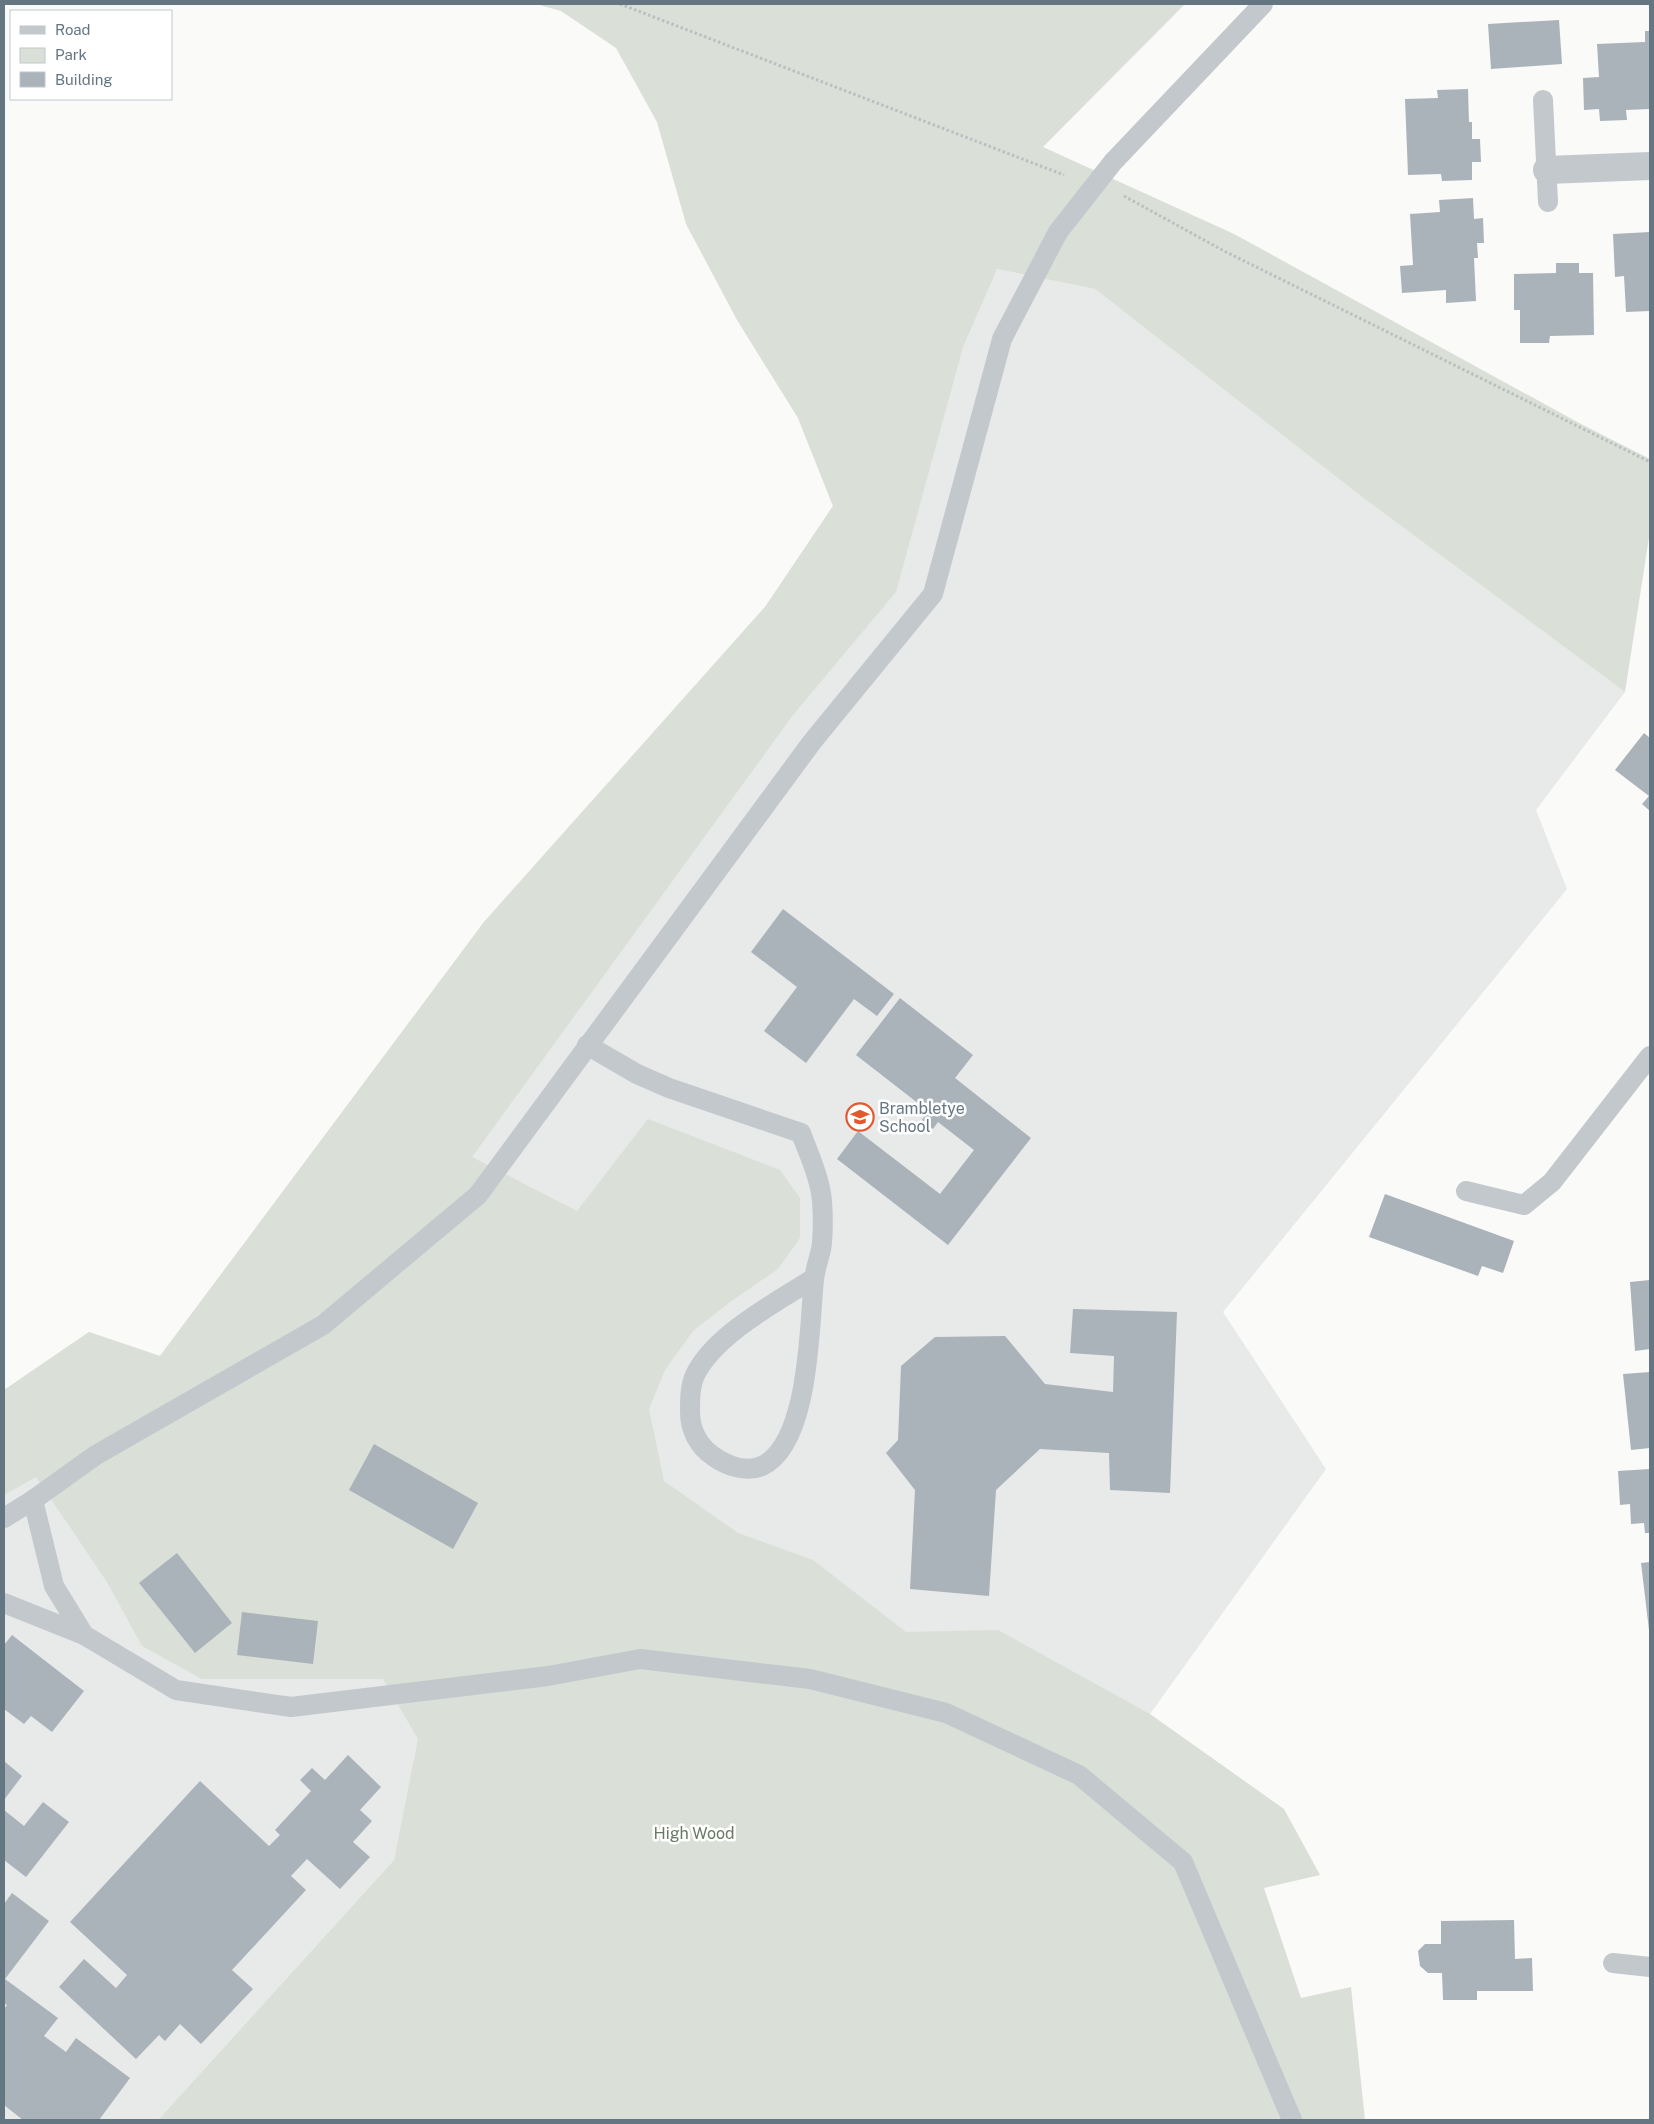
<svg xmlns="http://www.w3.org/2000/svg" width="1654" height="2124" viewBox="0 0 1654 2124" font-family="'Public Sans',sans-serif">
<rect width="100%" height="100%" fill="#fafaf8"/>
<path fill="#e8e9e9" d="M997,269l98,20 267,208 263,195 -89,118 31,79 -344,423 103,157 -176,245 -41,68 -690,-43 -25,121 -236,260h-154v-730l85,-58 71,24 324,-434 281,-315 68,-101 -35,-88z"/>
<path fill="#dadfd7" d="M536,4h649l-142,143 191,87 347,190 69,35v72l-25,161 -263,-195 -267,-208 -98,-20 -34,78 -67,245 -103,123 -321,442 105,54 71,-92 132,51 20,28v40l-22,31 -48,33 -37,29 -28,39 -16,39 15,72 74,52 75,27 93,72 92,-2 152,84 134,95 36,66 -56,13 37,110 50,-11 14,133h-1207l236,-260 24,-121 -35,-60h-181l-60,-33 -35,-64 -71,-105 -32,18v-105l85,-58 71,24 324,-434 281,-315 68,-101 -35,-88 -61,-98 -51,-96 -29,-102 -41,-74 -55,-37z"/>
<g fill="#aab3b9">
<path d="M1559,20l3,44 -71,5 -3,-45z"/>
<path d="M1645,31h5v78l-24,1 1,10 -27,1 -1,-12 -15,1 -1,-32 16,-1 -2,-33 48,-2z"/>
<path d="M1468,89l1,33h3v17h8l1,23h-9v18l-30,1 -1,-7 -33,1 -3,-76 33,-1 -1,-8z"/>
<path d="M1473,198l1,21 9,-1 1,25h-7l1,15h-4l2,43 -30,2v-13l-44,3 -2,-27 13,-1 -3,-51 30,-2 -1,-12z"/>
<path d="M1650,232v79l-24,1 -2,-36 -9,1 -2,-43z"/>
<path d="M1556,263h23v10h14l1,62 -44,1 -1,7h-29v-33h-6v-36l42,-1z"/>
<path d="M1644,733l6,5v73l-8,-7 7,-8 -34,-26z"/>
<path d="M783,909l111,85 -17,22 -23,-17 -48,64 -42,-32 33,-44 -46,-35z"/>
<path d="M900,998l73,57 -18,23 76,60 -83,107 -111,-86 21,-28 82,63 34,-44 -36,-28 -5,7 -11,-9 6,-9 -72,-56z"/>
<path d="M1385,1194l129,47 -11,32 -21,-7 -4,10 -109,-39z"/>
<path d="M1650,1280v69l-15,2 -5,-69z"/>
<path d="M1073,1309l104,3 -7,181 -60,-3 -1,-37 -69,-4 -44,41 -7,106 -79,-7 5,-99 -29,-37 12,-13 3,-74 34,-29 70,-1 40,48 68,8 1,-36 -44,-3z"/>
<path d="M1650,1372v76l-19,2 -8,-76z"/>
<path d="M374,1444l104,59 -25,46 -104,-59z"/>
<path d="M1650,1469v64h-5l-1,-10 -13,1 -1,-20 -10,1 -2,-34z"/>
<path d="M177,1553l55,70 -37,30 -56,-70z"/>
<path d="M1650,1562v68h-1l-8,-67z"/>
<path d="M242,1612l76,9 -5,43 -76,-9z"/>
<path d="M12,1635l72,56 -32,41 -21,-16 -7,8 -20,-15v-64z"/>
<path d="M348,1755l33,32 -21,23 12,11 -19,21 17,15 -30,32 -33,-30 -16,17 15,14 -74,80 21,19 -52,55 -21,-20 -15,17 -6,-6 -23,24 -77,-72 25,-28 32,29 11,-13 -57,-53 130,-141 69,65 11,-11 -5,-5 36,-39 -11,-11 12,-12 13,12z"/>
<path d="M4,1761l18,15 -18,24z"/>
<path d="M43,1802l26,20 -43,55 -22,-17v-50l20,16z"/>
<path d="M12,1893l37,28 -44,58 53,39 -14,18 22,16 10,-14 54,40 -31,42h-76l-19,-15v-96l3,-4 -3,-2v-99z"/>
<path d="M1514,1920l1,39 17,-1 1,33h-56v9h-34l-1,-27h-14l-8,-7 -2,-15 7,-7h16v-23z"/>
</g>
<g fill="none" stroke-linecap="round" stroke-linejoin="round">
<g stroke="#bbbfc2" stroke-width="3" stroke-dasharray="2.5 2.5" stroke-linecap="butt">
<path d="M620,4l444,171"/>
<path d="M1124,196l100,55 426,211"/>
</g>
<g stroke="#c3c8cc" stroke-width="20">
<path d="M1263,4l-150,158 -55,70 -56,107 -69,255 -121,148 -334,453 -155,130 -227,130 -63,45 21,86 30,49 92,55 115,17 257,-31 92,-17 170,20 136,34 133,62 104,87 109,258"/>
<path d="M1543,100l5,102"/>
<path d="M587,1045l50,29 32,14 132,45c8,22 19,45 21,68 1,13 1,29 0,42 -1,12 -7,24 -8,37 -5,46 -4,163 -52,186 -16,7 -35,0 -49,-10 -15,-10 -23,-27 -23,-44 0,-13 0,-26 5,-37 20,-41 82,-73 119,-97"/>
<path d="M1466,1191l58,14 28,-23 98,-126"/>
<path d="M4,1518l29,-18"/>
<path d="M4,1603l80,32"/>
<path d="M1613,1963l37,4"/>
</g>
<path stroke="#c3c8cc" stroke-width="28" d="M1547,170l103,-4"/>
</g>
<defs>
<g id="school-ring" transform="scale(1.4375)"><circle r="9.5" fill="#fff" stroke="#e4572e" stroke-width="1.5"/><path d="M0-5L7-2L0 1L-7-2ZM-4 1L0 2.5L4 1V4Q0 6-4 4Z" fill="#e4572e"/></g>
</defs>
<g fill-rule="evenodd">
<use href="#school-ring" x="860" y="1117"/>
</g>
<g text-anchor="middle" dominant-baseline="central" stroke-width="5" stroke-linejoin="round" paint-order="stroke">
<g font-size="16" fill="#657683" stroke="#fff" text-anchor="start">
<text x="879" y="1108">Brambletye<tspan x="879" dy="18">School</tspan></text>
</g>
<g font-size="16" fill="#687a64" stroke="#fff">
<text x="694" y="1833">High Wood</text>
</g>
</g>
<rect width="1654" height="2124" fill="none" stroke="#657683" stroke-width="10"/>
<rect x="10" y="10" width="162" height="90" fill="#ffffff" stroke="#c1c8cd"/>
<rect x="20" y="26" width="25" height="8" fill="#c3c8cc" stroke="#c1c8cd"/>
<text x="55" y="35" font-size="15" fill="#657683">Road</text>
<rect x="20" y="48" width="25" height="15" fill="#dadfd7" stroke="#c1c8cd"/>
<text x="55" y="60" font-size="15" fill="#657683">Park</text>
<rect x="20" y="72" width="25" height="15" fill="#aab3b9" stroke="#c1c8cd"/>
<text x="55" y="85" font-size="15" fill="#657683">Building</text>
</svg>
